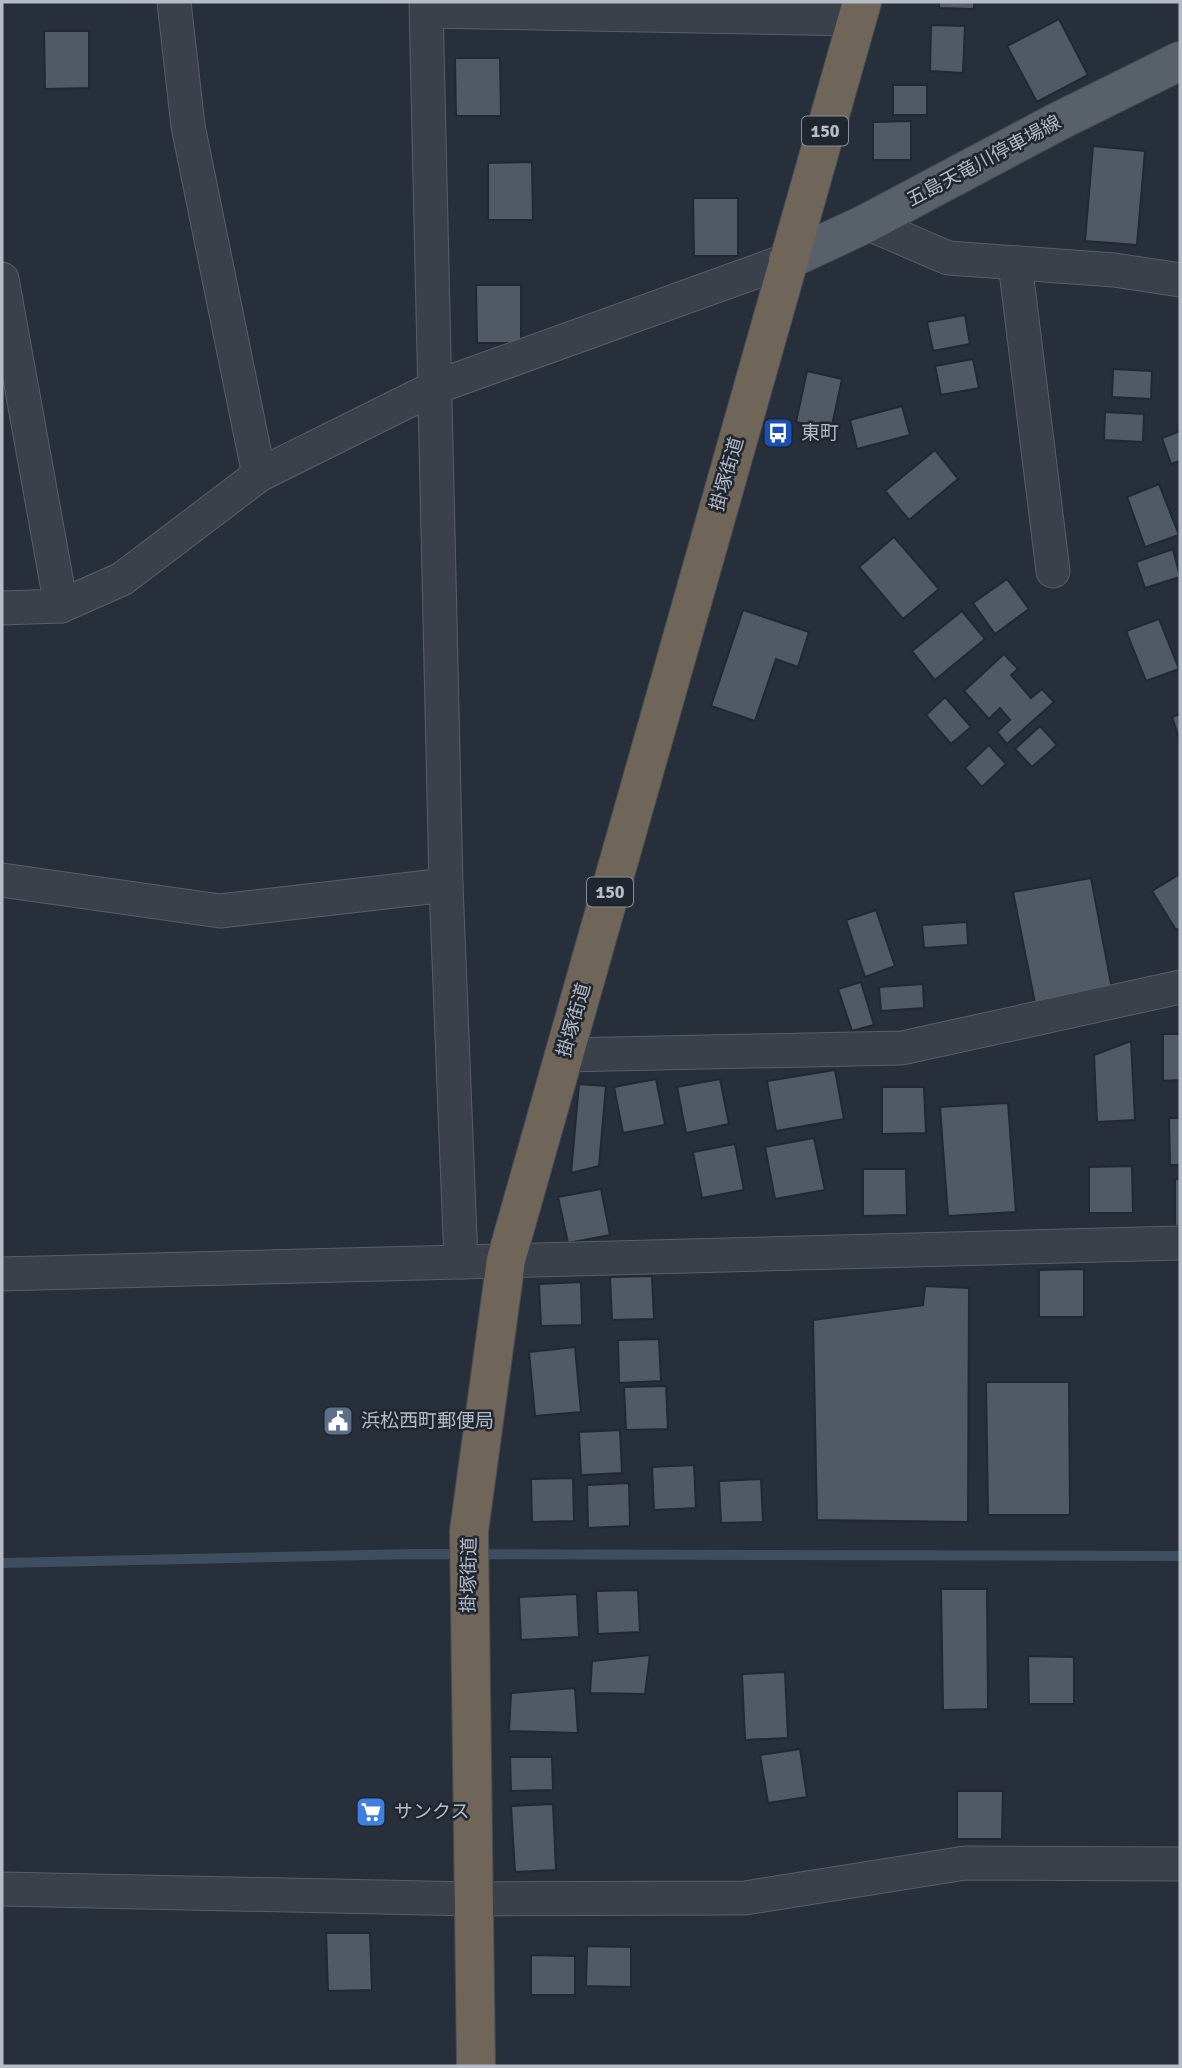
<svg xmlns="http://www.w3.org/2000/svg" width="1182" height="2068" viewBox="0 0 1182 2068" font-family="Signika,'Noto Sans JP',sans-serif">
<rect width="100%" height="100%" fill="#262f3a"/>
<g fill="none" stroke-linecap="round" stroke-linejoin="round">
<path stroke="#3e4e60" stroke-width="10" d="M2,1563l411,-9 767,2"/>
</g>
<g fill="#4f5a65" stroke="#212831" stroke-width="2">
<path d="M939,2h35v7l-35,-1z"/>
<path d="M1059,19l29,56 -51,27 -30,-56z"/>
<path d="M931,25l34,1 -2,47 -33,-2z"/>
<path d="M44,31h45v57l-44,1z"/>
<path d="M455,58h45l1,58h-45z"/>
<rect x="893" y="85" width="34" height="30"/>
<path d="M911,121v39h-38v-38z"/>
<path d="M1093,146l52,5 -8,94 -52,-4z"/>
<path d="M532,162l1,58h-45v-57z"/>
<path d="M693,198h45v58h-44z"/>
<path d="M476,285h45v58h-44z"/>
<path d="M965,315l5,29 -37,7 -6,-29z"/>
<path d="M973,359l6,29 -38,7 -6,-29z"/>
<path d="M1113,369l39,2 -1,28 -39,-2z"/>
<path d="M807,371l35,8 -11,51 -35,-8z"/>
<path d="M902,406l8,29 -53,14 -7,-29z"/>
<path d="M1105,412l39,2 -1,28 -39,-2z"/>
<path d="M1180,431v30l-9,3 -9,-26z"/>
<path d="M935,450l23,29 -49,41 -24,-29z"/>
<path d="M1159,484l20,51 -34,12 -18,-50z"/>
<path d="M894,537l45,52 -36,30 -44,-52z"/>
<path d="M1173,549l7,28 -35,11 -9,-26z"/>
<path d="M1007,579l22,30 -34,25 -22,-31z"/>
<path d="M743,610l66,22 -11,35 -22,-8 -21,62 -44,-15z"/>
<path d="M962,611l23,28 -50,41 -23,-29z"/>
<path d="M1159,619l20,50 -33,12 -20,-50z"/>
<path d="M1004,654l14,15 -7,6 20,23 11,-9 12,13 -47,42 -10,-12 13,-12 -10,-12 -11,11 -25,-28z"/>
<path d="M945,697l26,30 -20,17 -25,-29z"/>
<path d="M1180,714v27l-8,-24z"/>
<path d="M1040,726l17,19 -25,22 -17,-18z"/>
<path d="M989,745l17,19 -24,23 -17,-19z"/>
<path d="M1180,874v54l-4,2 -24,-39z"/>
<path d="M1091,878l21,111 -77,14 -22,-111z"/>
<path d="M876,910l19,56 -30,11 -19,-57z"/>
<path d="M967,922l1,23 -44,3 -2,-23z"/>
<path d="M861,982l13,43 -22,6 -14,-42z"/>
<path d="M923,984l1,24 -43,3 -2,-24z"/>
<path d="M1163,1034h17v46l-17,1z"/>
<path d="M1131,1041l4,79 -38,2 -3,-67z"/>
<path d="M835,1070l9,49 -68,12 -9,-50z"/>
<path d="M656,1079l9,46 -42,8 -9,-46z"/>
<path d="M720,1079l9,45 -43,9 -9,-46z"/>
<path d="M579,1084l27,2 -7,80 -28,7z"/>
<path d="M882,1087h42l2,46 -44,1z"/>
<path d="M1008,1103l8,109 -68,4 -8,-109z"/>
<path d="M1169,1118h11v47h-10z"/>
<path d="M814,1138l11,52 -50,9 -10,-52z"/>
<path d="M735,1144l9,46 -42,8 -9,-46z"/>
<path d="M1132,1166l1,47h-44v-46z"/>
<path d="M863,1169h43l1,46 -44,1z"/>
<rect x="1175" y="1179" width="5" height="47"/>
<path d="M601,1189l9,46 -42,8 -10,-46z"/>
<path d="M1084,1269v48h-45v-47z"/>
<path d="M652,1276l2,43 -42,1 -2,-43z"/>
<path d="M581,1282l1,43 -41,1 -2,-42z"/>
<path d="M925,1286l44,2 -1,234 -151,-2 -4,-200 110,-15z"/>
<path d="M659,1339l2,42 -42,2 -1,-43z"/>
<path d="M575,1347l6,65 -46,4 -6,-64z"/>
<path d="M986,1382h83l1,133h-82z"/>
<path d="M666,1386l2,43 -42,1 -2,-43z"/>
<path d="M620,1430l2,43 -41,2 -2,-43z"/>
<path d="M694,1465l2,43 -42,2 -2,-43z"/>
<path d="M573,1478l1,43 -42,1 -1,-43z"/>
<path d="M761,1479l2,43 -42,1 -2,-42z"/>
<path d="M629,1483l1,43 -42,2 -1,-43z"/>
<path d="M941,1589h46l1,120 -45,1z"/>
<path d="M638,1590l2,42 -42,2 -2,-43z"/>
<path d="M577,1594l2,43 -58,3 -2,-43z"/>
<path d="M650,1655l-5,39 -55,-1 2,-32z"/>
<path d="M1028,1656l46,1v47h-45z"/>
<path d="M785,1672l3,66 -43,2 -3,-66z"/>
<path d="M575,1688l3,45 -69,-2 2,-38z"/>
<path d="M800,1749l7,48 -39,6 -8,-48z"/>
<path d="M510,1757h42l1,33 -42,1z"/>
<path d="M957,1791h46l-1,48h-45z"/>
<path d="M553,1804l3,66 -41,2 -4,-66z"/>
<path d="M326,1933h44l2,57 -44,1z"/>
<path d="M587,1946l44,1v40l-45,-1z"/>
<path d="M531,1955l44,1v39h-44z"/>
</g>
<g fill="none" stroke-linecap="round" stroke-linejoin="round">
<g stroke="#585f68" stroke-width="35">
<g id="minor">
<path d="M174,2l14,124 71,349"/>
<path d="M426,2l20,883 15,377"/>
<path d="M427,11l430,8"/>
<path d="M867,223l81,35 166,12 66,10"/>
<path d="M1015,263l38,308"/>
<path d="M2,279l59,327"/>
<path d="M2,608l59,-2 61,-27 137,-104 177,-88 352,-127"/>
<path d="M2,880l218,31 226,-26"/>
<path d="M564,1055l338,-7 278,-61"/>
<path d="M2,1274l1178,-31"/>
<path d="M2,1889l470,10 273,-1 220,-35 215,1"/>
</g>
</g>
<g stroke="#434a53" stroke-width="40">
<path id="major" d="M788,260l79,-37 190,-101 123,-61"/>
</g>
<g stroke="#454c55" stroke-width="40">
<path id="highway" d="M476,2066l-7,-535 37,-271 356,-1258"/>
</g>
<use href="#minor" stroke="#3a414a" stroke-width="33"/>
<use href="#major" stroke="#58606a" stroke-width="38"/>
<use href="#highway" stroke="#6f6558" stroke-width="38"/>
</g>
<defs>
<g id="bus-square" transform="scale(1.575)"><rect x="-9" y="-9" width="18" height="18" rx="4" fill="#1a4fb4" stroke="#1f262f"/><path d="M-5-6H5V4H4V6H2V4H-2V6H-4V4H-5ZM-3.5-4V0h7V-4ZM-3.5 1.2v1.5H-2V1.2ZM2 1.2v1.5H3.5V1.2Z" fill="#fff"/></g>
<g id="civic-square" transform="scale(1.575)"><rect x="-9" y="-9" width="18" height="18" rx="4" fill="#5c6f8a" stroke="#1f262f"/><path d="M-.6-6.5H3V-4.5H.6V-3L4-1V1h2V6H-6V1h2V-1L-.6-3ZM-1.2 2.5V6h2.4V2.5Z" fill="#fff"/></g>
<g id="supermarket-square" transform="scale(1.575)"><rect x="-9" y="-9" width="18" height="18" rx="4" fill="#3f7fe0" stroke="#1f262f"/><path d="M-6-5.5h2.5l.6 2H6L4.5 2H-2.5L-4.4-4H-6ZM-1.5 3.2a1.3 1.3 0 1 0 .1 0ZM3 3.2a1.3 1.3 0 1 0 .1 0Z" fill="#fff"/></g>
</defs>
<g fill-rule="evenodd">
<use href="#bus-square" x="778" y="433"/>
<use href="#civic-square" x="338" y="1421"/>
<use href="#supermarket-square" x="371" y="1812"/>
</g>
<g text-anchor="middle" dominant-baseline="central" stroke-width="5" stroke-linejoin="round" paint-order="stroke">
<g fill="#1f262f" stroke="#888f99" stroke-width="2">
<rect x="802" y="116.5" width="46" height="29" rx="5"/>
<rect x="587" y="877.5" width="46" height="29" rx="5"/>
</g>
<g font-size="18" font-weight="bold" fill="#b5bcc6">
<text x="825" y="131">150</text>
<text x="610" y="892">150</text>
</g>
<g font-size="19" fill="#b5bcc6" stroke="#1f262f">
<text transform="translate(984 161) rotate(-28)">五島天竜川停車場線</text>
<text transform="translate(727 474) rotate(-74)">掛塚街道</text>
<text transform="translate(574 1020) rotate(-74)">掛塚街道</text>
<text transform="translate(469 1575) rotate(-89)">掛塚街道</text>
</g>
<g font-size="19" fill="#b5bcc6" stroke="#1f262f" text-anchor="start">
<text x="801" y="433">東町</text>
<text x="361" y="1421">浜松西町郵便局</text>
<text x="394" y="1812">サンクス</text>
</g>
</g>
<rect width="1182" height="2068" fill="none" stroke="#b5bcc6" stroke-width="7"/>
</svg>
